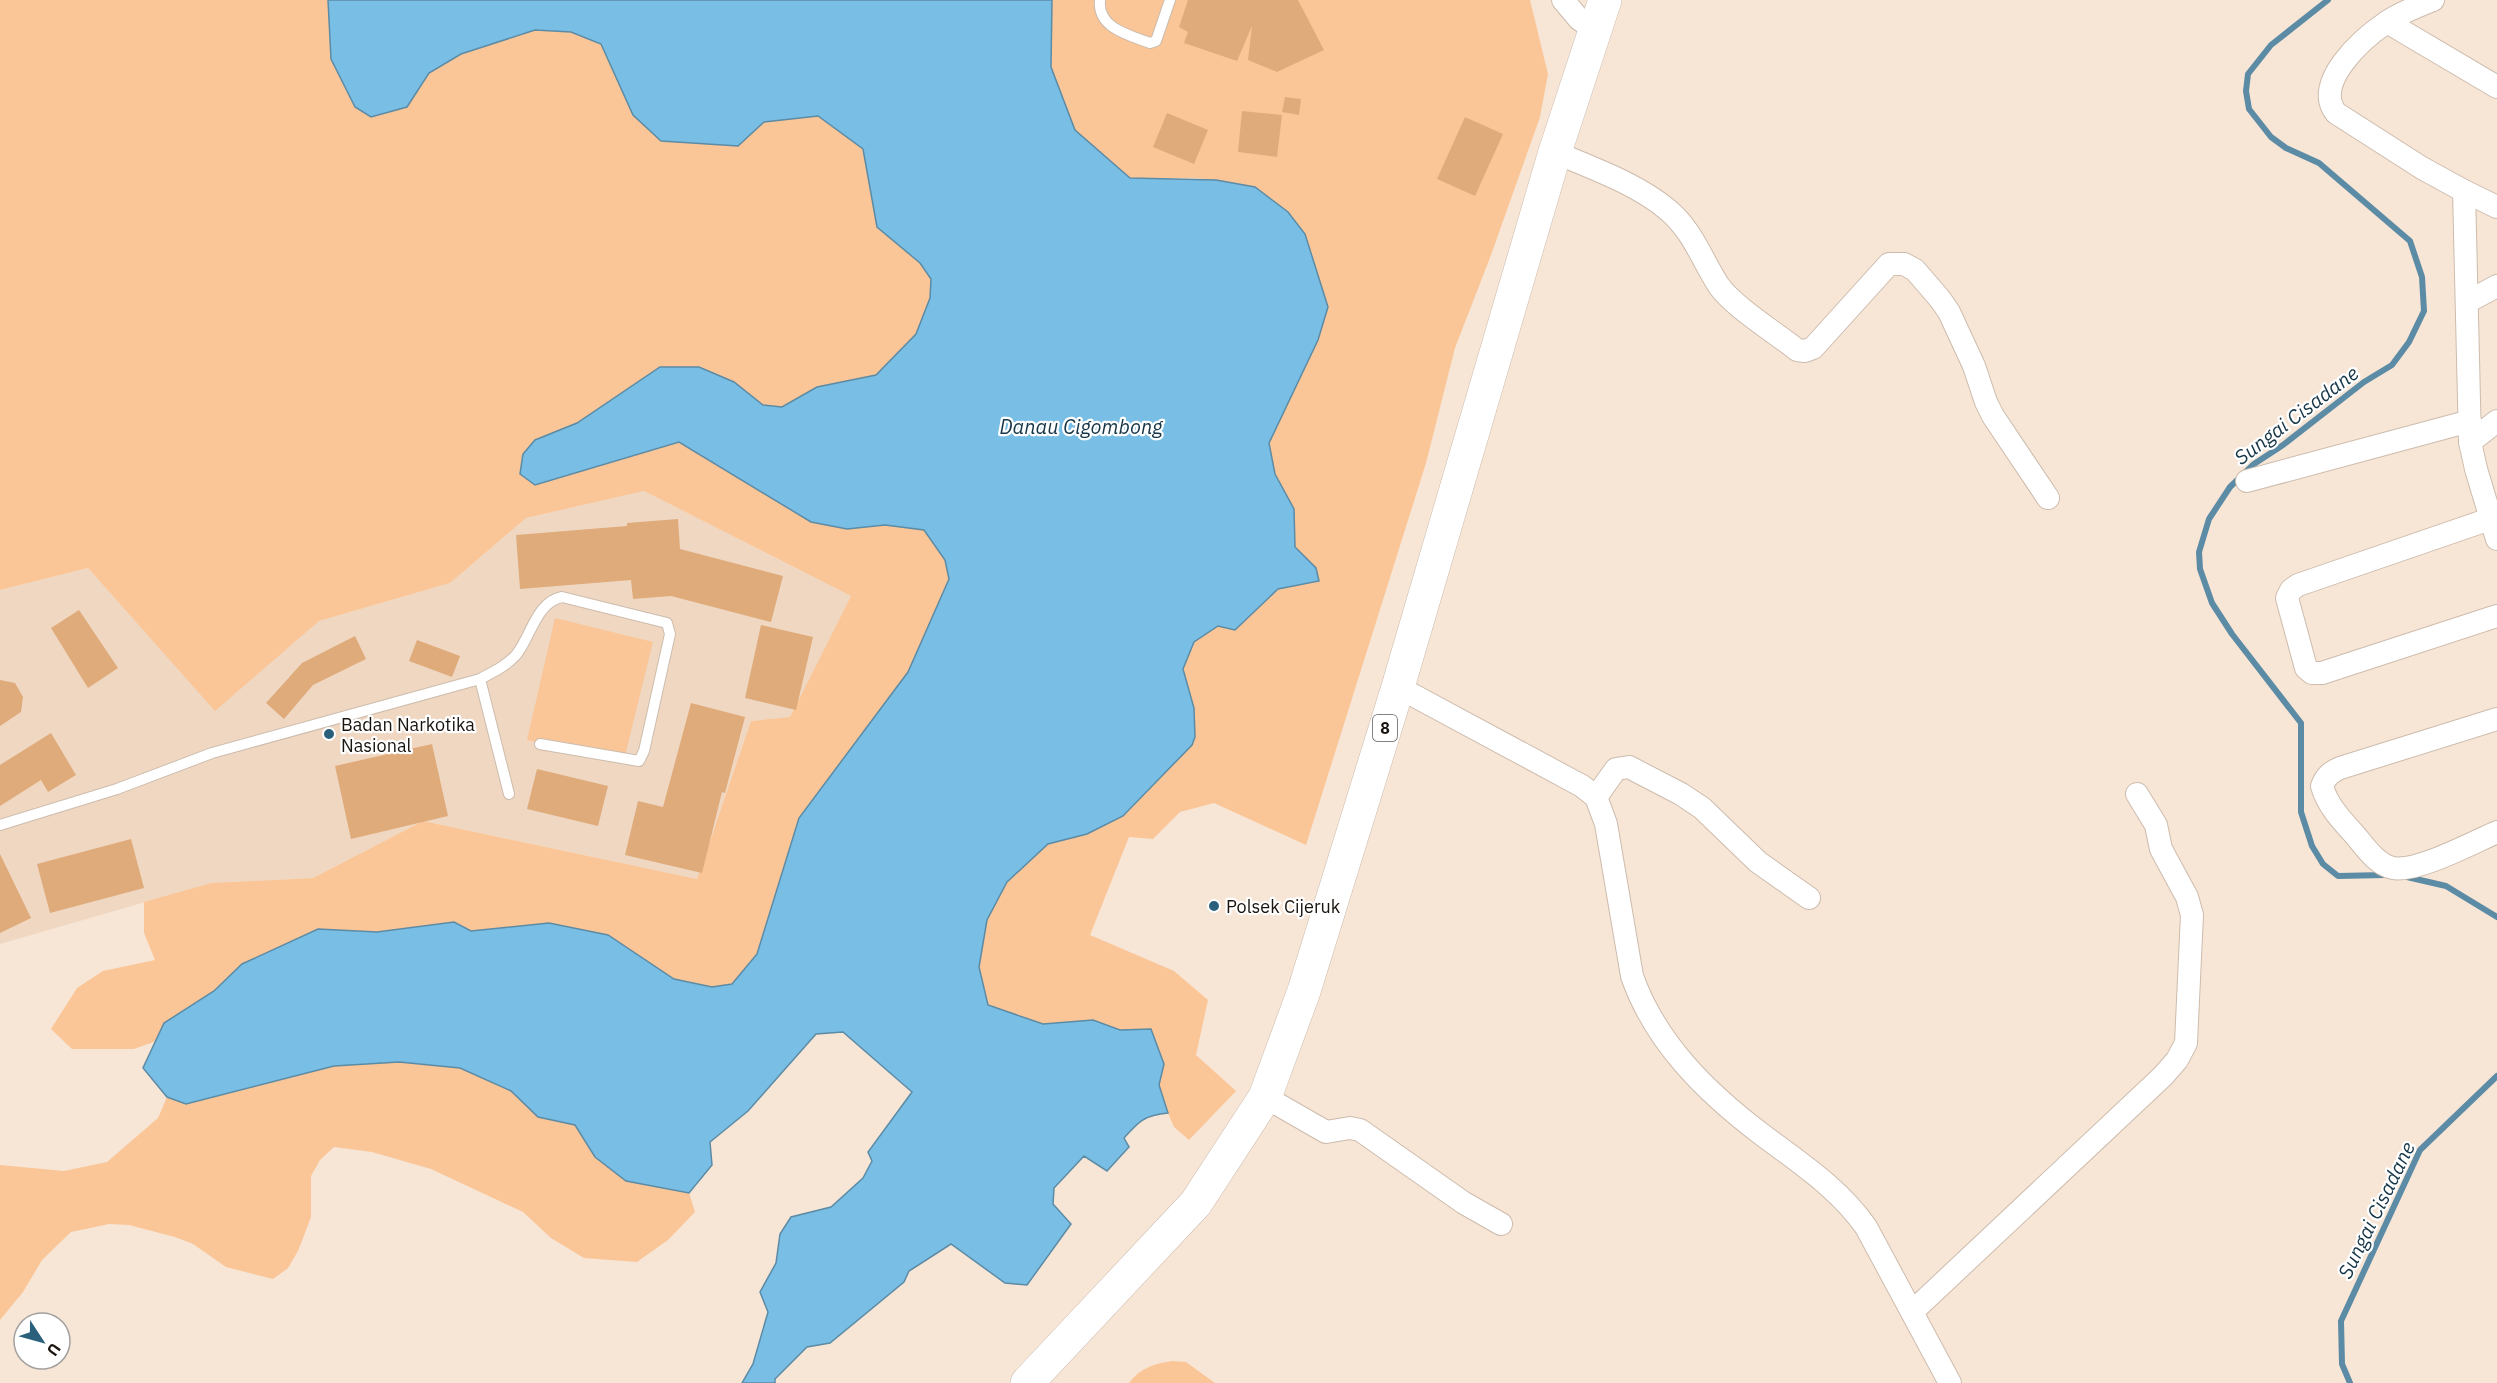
<svg xmlns="http://www.w3.org/2000/svg" width="2497" height="1383" viewBox="0 0 2497 1383" font-family="'IBM Plex Sans',sans-serif">
<rect width="100%" height="100%" fill="#f7e5d6"/>
<path fill="#efd7c2" d="M644,491l207,105 -61,121 -39,4 -54,158 -274,-58 -110,57 -102,5 -211,61v-354l88,-22 127,142 104,-89 131,-38 76,-65z"/>
<g fill="#fac697">
<path d="M0,0h328l3,59 76,48 22,-34 32,-19 74,-24 36,2 30,12 32,71 105,31 26,-24 54,-6 45,33 14,78 43,36 11,16 -1,19 -14,36 -40,41 -59,12 -34,20 -20,-2 -29,-23 -74,-15 -83,56 -42,17v45l144,-43 132,80 36,7 38,-4 39,5 21,30 4,19 -41,93 -109,146 -42,136 -25,30 -20,3 -38,-8 -66,-44 -59,-12 -78,8 -17,-9 -77,10 -59,-3 -76,35 -28,27 -50,32 -8,18 -22,8h-62l-21,-20 26,-41 26,-17 52,-11 -11,-27v-31l67,-19 102,-5 110,-57 274,58 54,-158 39,-4 61,-121 -207,-105 -118,27 -76,65 -131,38 -104,90 -127,-143 -88,22z"/>
<path d="M1052,0h478l18,74 -8,43 -49,138 -36,93 -29,115 -120,382 -92,-42 -34,9 -27,27 -24,-2 -39,98 84,36 34,29 -12,55 40,36 -47,49 -15,-13 -6,-14 -9,-28 5,-21 -13,-35 -31,1 -27,-10 -50,4 -55,-19 -9,-38 8,-47 20,-38 41,-38 39,-10 36,-18 69,-71 2,-37 -11,-38 11,-28 24,-16 17,4 44,-41 39,-8 -2,-13 -21,-21 -1,-38 -19,-35 -6,-31 49,-103 10,-33 -7,-22 -85,-102 -40,-5h-66l-56,-48 -23,-63z"/>
<path d="M555,618l98,24 -29,118 -97,-20z"/>
<path d="M399,1062l61,6 51,23 28,26 36,8 20,32 31,24 63,12 6,19 -27,28 -31,22 -53,-4 -33,-20 -28,-26 -92,-43 -59,-17 -38,-5 -14,13 -9,16v41l-13,34 -10,17 -15,11 -47,-12 -33,-23 -18,-7 -46,-12 -20,-1 -38,8 -29,28 -19,32 -23,28v-155l64,6 43,-9 51,-44 9,-21 19,7 148,-38z"/>
<path d="M1173,1361l13,1 29,21h-86c11,-15 26,-20 44,-22z"/>
</g>
<path fill="#79bee5" stroke="#5c8ba5" stroke-width="1.5" d="M328,0h724l-1,67 24,63 55,48 86,2 39,7 33,25 17,22 23,73 -10,33 -49,103 6,31 19,35 1,38 21,21 3,13 -41,8 -43,41 -17,-4 -24,16 -11,27 11,39 1,29 -3,8 -69,71 -36,18 -39,10 -41,38 -20,38 -8,47 9,38 55,19 50,-4 27,10 31,-1 13,35 -5,21 9,28c-23,2 -29,8 -44,25l5,9 -22,24 -23,-15 -30,32 -1,16 18,20 -44,61 -22,-2 -54,-39 -42,27 -5,11 -74,61 -23,4 -32,32v4h-33l11,-19 15,-52 -8,-20 16,-29 4,-29 11,-17 40,-10 32,-29 9,-17 -4,-9 44,-60 -69,-60 -27,2 -68,77 -38,31 2,23 -23,28 -63,-12 -31,-24 -20,-32 -37,-8 -27,-26 -51,-23 -61,-6 -65,4 -148,38 -19,-7 -24,-29 21,-45 50,-32 28,-27 76,-35 59,3 77,-10 17,9 78,-8 59,12 66,44 38,8 20,-3 25,-30 42,-136 109,-146 41,-93 -4,-19 -21,-30 -39,-5 -38,4 -36,-7 -132,-80 -144,43 -15,-11 3,-20 12,-14 42,-17 83,-56h39l35,15 29,23 19,2 35,-20 59,-12 40,-41 14,-36 1,-19 -11,-16 -43,-36 -14,-78 -45,-33 -54,6 -26,24 -77,-5 -28,-26 -32,-71 -30,-12 -36,-2 -74,24 -32,19 -22,34 -36,10 -16,-10 -24,-48z"/>
<g fill="none" stroke-linecap="round" stroke-linejoin="round">
<g stroke="#5c8ba5" stroke-width="6">
<path d="M2328,0l-57,45 -23,29 -2,17 3,18 22,28 15,11 33,15 91,78 12,36 2,34 -15,31 -17,23 -28,17 -81,63 -29,19 -24,23 -21,32 -10,33 1,17 12,34 20,31 69,89v89l11,34 11,18 15,12 47,-1"/>
<path d="M2407,877l39,9 51,31"/>
<path d="M2350,1383l-8,-19 -1,-43 79,-171 77,-74"/>
</g>
</g>
<g fill="#e0ab7a">
<path d="M1188,0h110l26,50 -47,22 -29,-12 4,-34 -15,35 -53,-18 4,-11 -9,-5z"/>
<path d="M1285,97l16,2 -2,16 -17,-3z"/>
<path d="M1242,111l40,4 -5,42 -39,-5z"/>
<path d="M1167,113l41,17 -14,34 -41,-17z"/>
<path d="M1465,117l38,17 -28,62 -38,-17z"/>
<path d="M678,519l2,30 103,27 -12,46 -100,-26 -38,3 -2,-19 -111,9 -4,-54 111,-9v-3z"/>
<path d="M79,610l39,58 -30,20 -37,-60z"/>
<path d="M761,625l52,12 -17,73 -51,-12z"/>
<path d="M355,636l11,23 -53,26 -29,34 -18,-16 36,-40z"/>
<path d="M417,640l43,16 -8,21 -43,-16z"/>
<path d="M0,680l15,3 8,14 -2,15 -21,14z"/>
<path d="M691,703l54,14 -20,76 -3,-1 -20,81 -77,-18 13,-54 25,6z"/>
<path d="M51,733l25,42 -28,17 -7,-12 -41,26v-41z"/>
<path d="M432,744l16,72 -97,23 -16,-73z"/>
<path d="M537,769l71,17 -10,40 -71,-17z"/>
<path d="M131,839l13,49 -94,25 -13,-49z"/>
<path d="M0,854l31,64 -31,15z"/>
</g>
<g fill="none" stroke-linecap="round" stroke-linejoin="round">
<g stroke="#cdbcad" stroke-width="12">
<g id="service">
<path d="M1100,0c-3,28 29,35 50,43l6,-2 14,-41"/>
<path d="M480,679l29,115"/>
<path d="M0,825l117,-36 95,-36 268,-74c13,-7 26,-13 36,-24 15,-18 20,-53 46,-58l105,26 3,11 -26,117 -5,10 -99,-17"/>
</g>
</g>
<g stroke="#cdbcad" stroke-width="24">
<g id="minor">
<path d="M1563,0l16,19 16,11"/>
<path d="M2433,0c-15,6 -33,13 -46,22 -24,16 -75,61 -51,91l86,55 42,23 6,251 6,27 21,70"/>
<path d="M2387,22l110,65"/>
<path d="M1555,152c38,17 81,31 113,58 25,21 34,50 51,76 15,21 57,47 78,64l8,1 8,-3 76,-84h15l11,6 25,29 9,13 25,54 12,36 7,14 55,82"/>
<path d="M2464,191l33,16"/>
<path d="M2467,302l30,-16"/>
<path d="M2470,442l27,-21"/>
<path d="M2247,481l223,-60"/>
<path d="M2490,519l-192,66 -7,5 -4,8 19,70 6,5h10l175,-57"/>
<path d="M1398,687l184,99 14,11 10,27 26,152c23,66 74,116 128,157 38,29 78,54 106,94l84,156"/>
<path d="M2497,719l-157,49c-9,4 -14,8 -18,18 5,19 20,35 33,49 10,12 22,30 38,33 23,5 81,-26 104,-36"/>
<path d="M1596,797l20,-28 13,-2 52,27 21,14 56,54 51,36"/>
<path d="M1265,1097l61,35 24,-4 10,2 104,73 37,21"/>
<path d="M1912,1312l251,-236 14,-16 9,-17 6,-128 -5,-18 -26,-48 -5,-24 -19,-31"/>
</g>
</g>
<g stroke="#cdbcad" stroke-width="34">
<path id="trunk" d="M1027,1383l169,-180 69,-106 39,-106 94,-304 157,-535 50,-152"/>
</g>
<use href="#service" stroke="#fff" stroke-width="10"/>
<use href="#minor" stroke="#fff" stroke-width="22"/>
<use href="#trunk" stroke="#fff" stroke-width="33"/>
</g>
<g fill="#2b607c" stroke="#fff" stroke-width="2">
<circle cx="329" cy="734" r="6"/>
<circle cx="1214" cy="906" r="6"/>
</g>
<g text-anchor="middle" dominant-baseline="central" stroke-width="4.5" stroke-linejoin="round" paint-order="stroke">
<rect fill="#fff" stroke="#5f5a57" stroke-width="1.5" x="1373" y="715" width="24" height="26" rx="4.5"/>
<g font-size="16" font-weight="bold" fill="#1a140f">
<text x="1385" y="728">8</text>
</g>
<g font-size="18" fill="#1a140f" stroke="#fff" text-anchor="start">
<text x="341" y="724">Badan Narkotika<tspan x="341" dy="21">Nasional</tspan></text>
<text x="1226" y="906">Polsek Cijeruk</text>
</g>
<g font-size="20" font-style="italic" fill="#163647" stroke="#fff">
<text transform="translate(2296 415) rotate(-37)">Sungai Cisadane</text>
<text x="1081" y="426">Danau Cigombong</text>
<text transform="translate(2376 1210) rotate(-64)">Sungai Cisadane</text>
</g>
</g>
<g transform="translate(42 1341) rotate(126)"><circle r="28" fill="#ffffff" stroke="#a3a19f" stroke-width="1.5"/>
<path d="M0-4.5L10 22L0 15L-10 22Z" fill="#2b607c"/>
<text y="-9" font-size="16" font-weight="bold" text-anchor="middle" fill="#1a140f">U</text>
</g>
</svg>
